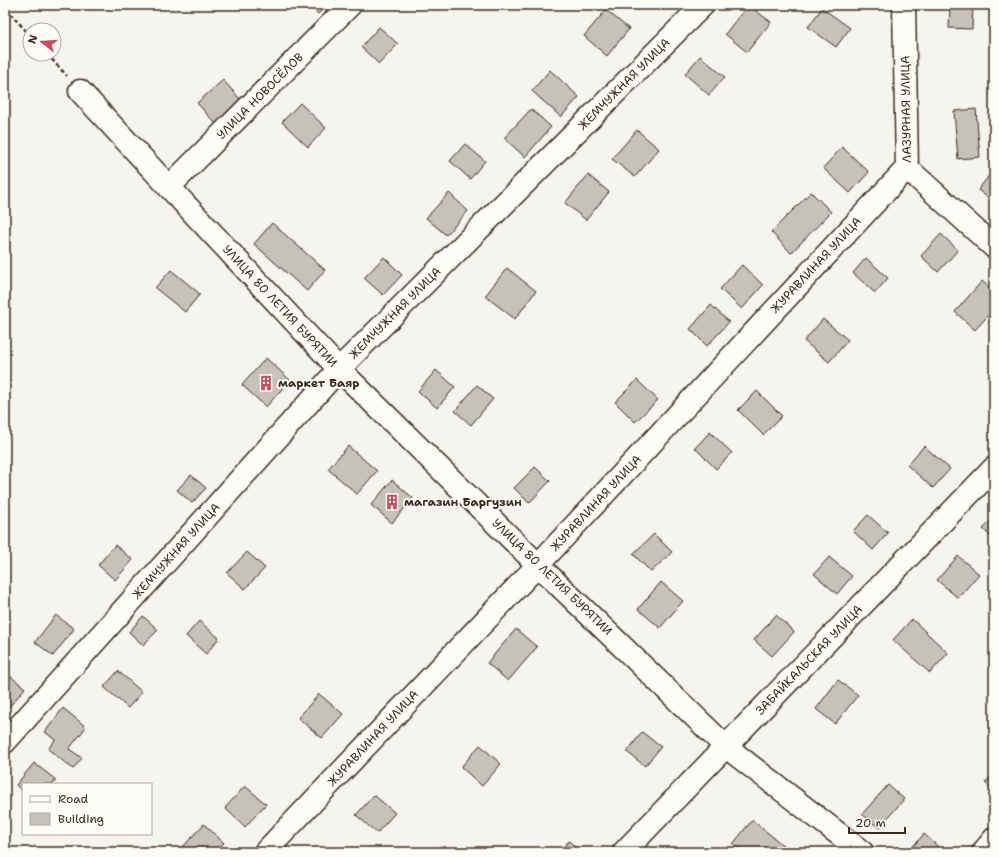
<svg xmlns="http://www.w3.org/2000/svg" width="999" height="857" viewBox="0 0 999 857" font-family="'Shantell Sans',sans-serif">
<rect width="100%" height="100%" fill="#f5f4ee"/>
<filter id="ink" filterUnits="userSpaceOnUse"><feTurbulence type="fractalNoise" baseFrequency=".025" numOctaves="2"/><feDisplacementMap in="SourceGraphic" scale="8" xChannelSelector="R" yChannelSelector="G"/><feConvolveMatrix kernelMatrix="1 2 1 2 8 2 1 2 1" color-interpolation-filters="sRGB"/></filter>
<g filter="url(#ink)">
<g fill="#c7c1bb" stroke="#3b2a1e">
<path d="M309,5h18l-9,9z"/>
<path d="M748,5l23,17 -24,30 -22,-18z"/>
<path d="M950,5h23l-1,24 -23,-1z"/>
<path d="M822,8l28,20 -14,19 -28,-20z"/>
<path d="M606,10l23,19 -22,27 -23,-20z"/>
<path d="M379,27l19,17 -19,20 -18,-17z"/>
<path d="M700,56l25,21 -16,18 -24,-21z"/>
<path d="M550,70l29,27 -18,20 -29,-26z"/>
<path d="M223,80l18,20 -25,24 -19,-21z"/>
<path d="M300,103l26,25 -18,19 -26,-25z"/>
<path d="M531,109l20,18 -26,30 -21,-19z"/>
<path d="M976,109l4,48 -22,2 -4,-48z"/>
<path d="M637,130l22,19 -24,28 -23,-18z"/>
<path d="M465,144l20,17 -15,18 -20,-18z"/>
<path d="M842,147l27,25 -19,21 -27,-25z"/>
<path d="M994,169v33l-16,-12z"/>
<path d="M588,175l21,17 -23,28 -21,-17z"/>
<path d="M811,192l20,20 -40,41 -20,-21z"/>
<path d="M449,193l19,18 -22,24 -20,-17z"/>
<path d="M272,223l53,47 -18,21 -53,-47z"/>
<path d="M941,234l17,16 -20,22 -17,-16z"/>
<path d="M384,257l18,18 -19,20 -19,-17z"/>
<path d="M866,258l22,20 -13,15 -22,-20z"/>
<path d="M742,265l21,20 -21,24 -22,-20z"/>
<path d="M507,268l29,23 -21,28 -30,-23z"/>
<path d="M171,270l29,24 -15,18 -30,-24z"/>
<path d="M982,281l12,11v17l-19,21 -20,-18z"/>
<path d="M711,305l18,17 -22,24 -17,-17z"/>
<path d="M823,319l25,21 -19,22 -25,-21z"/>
<path d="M266,358l24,22 -24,27 -24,-22z"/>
<path d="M436,370l19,17 -18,21 -19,-17z"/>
<path d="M637,380l21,20 -23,22 -20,-20z"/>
<path d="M477,385l16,14 -22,26 -16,-14z"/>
<path d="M757,391l25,25 -19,19 -25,-25z"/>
<path d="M710,432l22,21 -16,16 -21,-21z"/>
<path d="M348,446l29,25 -20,23 -29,-25z"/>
<path d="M924,446l26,23 -17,19 -26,-23z"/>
<path d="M535,467l15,14 -21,22 -15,-15z"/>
<path d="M191,475l15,13 -14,15 -15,-13z"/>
<path d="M392,480l21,18 -21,25 -21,-18z"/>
<path d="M868,515l20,18 -15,17 -20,-19z"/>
<path d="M994,518v22l-11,-11z"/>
<path d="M654,534l18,18 -21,20 -18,-18z"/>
<path d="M115,545l18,15 -18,20 -17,-15z"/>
<path d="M247,552l18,16 -20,21 -18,-16z"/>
<path d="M958,556l21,18 -21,24 -21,-18z"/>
<path d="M829,557l23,19 -15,18 -23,-20z"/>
<path d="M661,582l22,19 -23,27 -22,-19z"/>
<path d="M56,615l18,14 -21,27 -18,-14z"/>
<path d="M776,615l18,17 -22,24 -18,-16z"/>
<path d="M143,616l15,14 -15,15 -14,-13z"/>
<path d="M912,619l36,34 -18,20 -37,-33z"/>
<path d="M199,621l20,17 -13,16 -20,-18z"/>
<path d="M516,629l21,18 -29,34 -21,-18z"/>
<path d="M118,671l24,21 -14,16 -24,-21z"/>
<path d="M5,672l20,16 -20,24z"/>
<path d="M838,680l20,15 -23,29 -19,-15z"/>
<path d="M319,694l24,20 -21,24 -24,-20z"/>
<path d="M63,708l23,19 -17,22 13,9 -9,11 -25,-20 7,-9 -10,-8z"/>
<path d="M642,732l19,15 -16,19 -18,-14z"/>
<path d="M480,745l21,19 -19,22 -21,-19z"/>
<path d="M34,763l22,17 -3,4h-30v7l-7,-6z"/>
<path d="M994,773v18l-9,-8z"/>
<path d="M888,785l16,14 -25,29 -17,-14z"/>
<path d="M245,786l21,18 -21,23 -20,-19z"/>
<path d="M374,795l21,18 -18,20 -21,-18z"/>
<path d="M752,820l32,26 -5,6h-35l-11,-8z"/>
<path d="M204,824l20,19 -9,9h-32l-3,-2z"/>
<path d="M924,834l20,18h-36z"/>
<path d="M569,841l11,11h-21z"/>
</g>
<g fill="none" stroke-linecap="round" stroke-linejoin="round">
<g stroke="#3b2a1e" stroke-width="25">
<g id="minor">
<path d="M904,5l3,163 87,79"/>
<path d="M80,91l89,96 170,182 199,196 187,181 137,106"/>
<path d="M169,187l181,-182"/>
<path d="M5,742l334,-373 364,-364"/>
<path d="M265,852l273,-287 369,-397"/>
<path d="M624,852l370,-384"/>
<path d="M983,852l11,-13"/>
</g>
</g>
<g stroke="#3b2a1e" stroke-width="2.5" stroke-dasharray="4 3" stroke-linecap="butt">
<path d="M5,8l25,27"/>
<path d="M47,54l20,22"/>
</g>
<use href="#minor" stroke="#fdfcf7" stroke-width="22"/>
</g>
</g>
<defs>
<g id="building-bare" transform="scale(1.2)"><path d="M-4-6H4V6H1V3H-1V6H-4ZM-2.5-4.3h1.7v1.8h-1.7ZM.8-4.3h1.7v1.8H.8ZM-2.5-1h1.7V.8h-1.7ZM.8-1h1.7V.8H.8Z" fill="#d1495b" stroke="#fdfcf7" stroke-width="2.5" paint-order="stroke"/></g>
</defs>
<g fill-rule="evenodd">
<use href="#building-bare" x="266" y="383"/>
<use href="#building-bare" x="392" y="502"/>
</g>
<g text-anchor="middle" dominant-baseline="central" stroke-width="4" stroke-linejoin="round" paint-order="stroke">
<g font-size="12" fill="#3b2a1e" stroke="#fdfcf7">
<text transform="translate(624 84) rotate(-45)">ЖЕМЧУЖНАЯ УЛИЦА</text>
<text transform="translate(260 96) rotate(-45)">УЛИЦА НОВОСЁЛОВ</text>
<text transform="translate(906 109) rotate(-91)">ЛАЗУРНАЯ УЛИЦА</text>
<text transform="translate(816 265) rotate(-47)">ЖУРАВЛИНАЯ УЛИЦА</text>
<text transform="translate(280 306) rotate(47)">УЛИЦА 80 ЛЕТИЯ БУРЯТИИ</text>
<text transform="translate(395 313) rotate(-45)">ЖЕМЧУЖНАЯ УЛИЦА</text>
<text transform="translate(596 503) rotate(-47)">ЖУРАВЛИНАЯ УЛИЦА</text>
<text transform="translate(176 551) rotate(-48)">ЖЕМЧУЖНАЯ УЛИЦА</text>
<text transform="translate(552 577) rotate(44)">УЛИЦА 80 ЛЕТИЯ БУРЯТИИ</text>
<text transform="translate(809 660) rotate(-46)">ЗАБАЙКАЛЬСКАЯ УЛИЦА</text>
<text transform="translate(373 738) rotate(-47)">ЖУРАВЛИНАЯ УЛИЦА</text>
</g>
<g font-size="12" font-weight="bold" fill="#3b2a1e" stroke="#fdfcf7" text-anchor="start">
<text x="278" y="383">маркет Баяр</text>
<text x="404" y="502">магазин Баргузин</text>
</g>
</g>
<rect width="999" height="857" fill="none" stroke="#fdfcf7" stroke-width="20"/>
<rect x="10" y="10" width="979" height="837" fill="none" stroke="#3b2a1e" stroke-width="1.5" filter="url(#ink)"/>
<rect x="22" y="783" width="130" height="52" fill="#fdfcf7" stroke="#afa8a0"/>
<rect x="30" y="796" width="20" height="6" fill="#fdfcf7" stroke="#afa8a0"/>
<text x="58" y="803" font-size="12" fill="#3b2a1e">Road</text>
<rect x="30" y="813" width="20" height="12" fill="#c7c1bb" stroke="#afa8a0"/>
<text x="58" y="823" font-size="12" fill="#3b2a1e">Building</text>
<g transform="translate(42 42) rotate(287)"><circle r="19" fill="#fdfcf7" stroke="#afa8a0"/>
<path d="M0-3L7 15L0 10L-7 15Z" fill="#d1495b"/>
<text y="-6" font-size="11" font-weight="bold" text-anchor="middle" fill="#3b2a1e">N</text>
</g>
<path d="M849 827v6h56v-6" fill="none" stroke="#3b2a1e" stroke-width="2"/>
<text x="855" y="827" font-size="12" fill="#3b2a1e" stroke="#fdfcf7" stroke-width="3" paint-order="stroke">20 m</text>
</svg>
